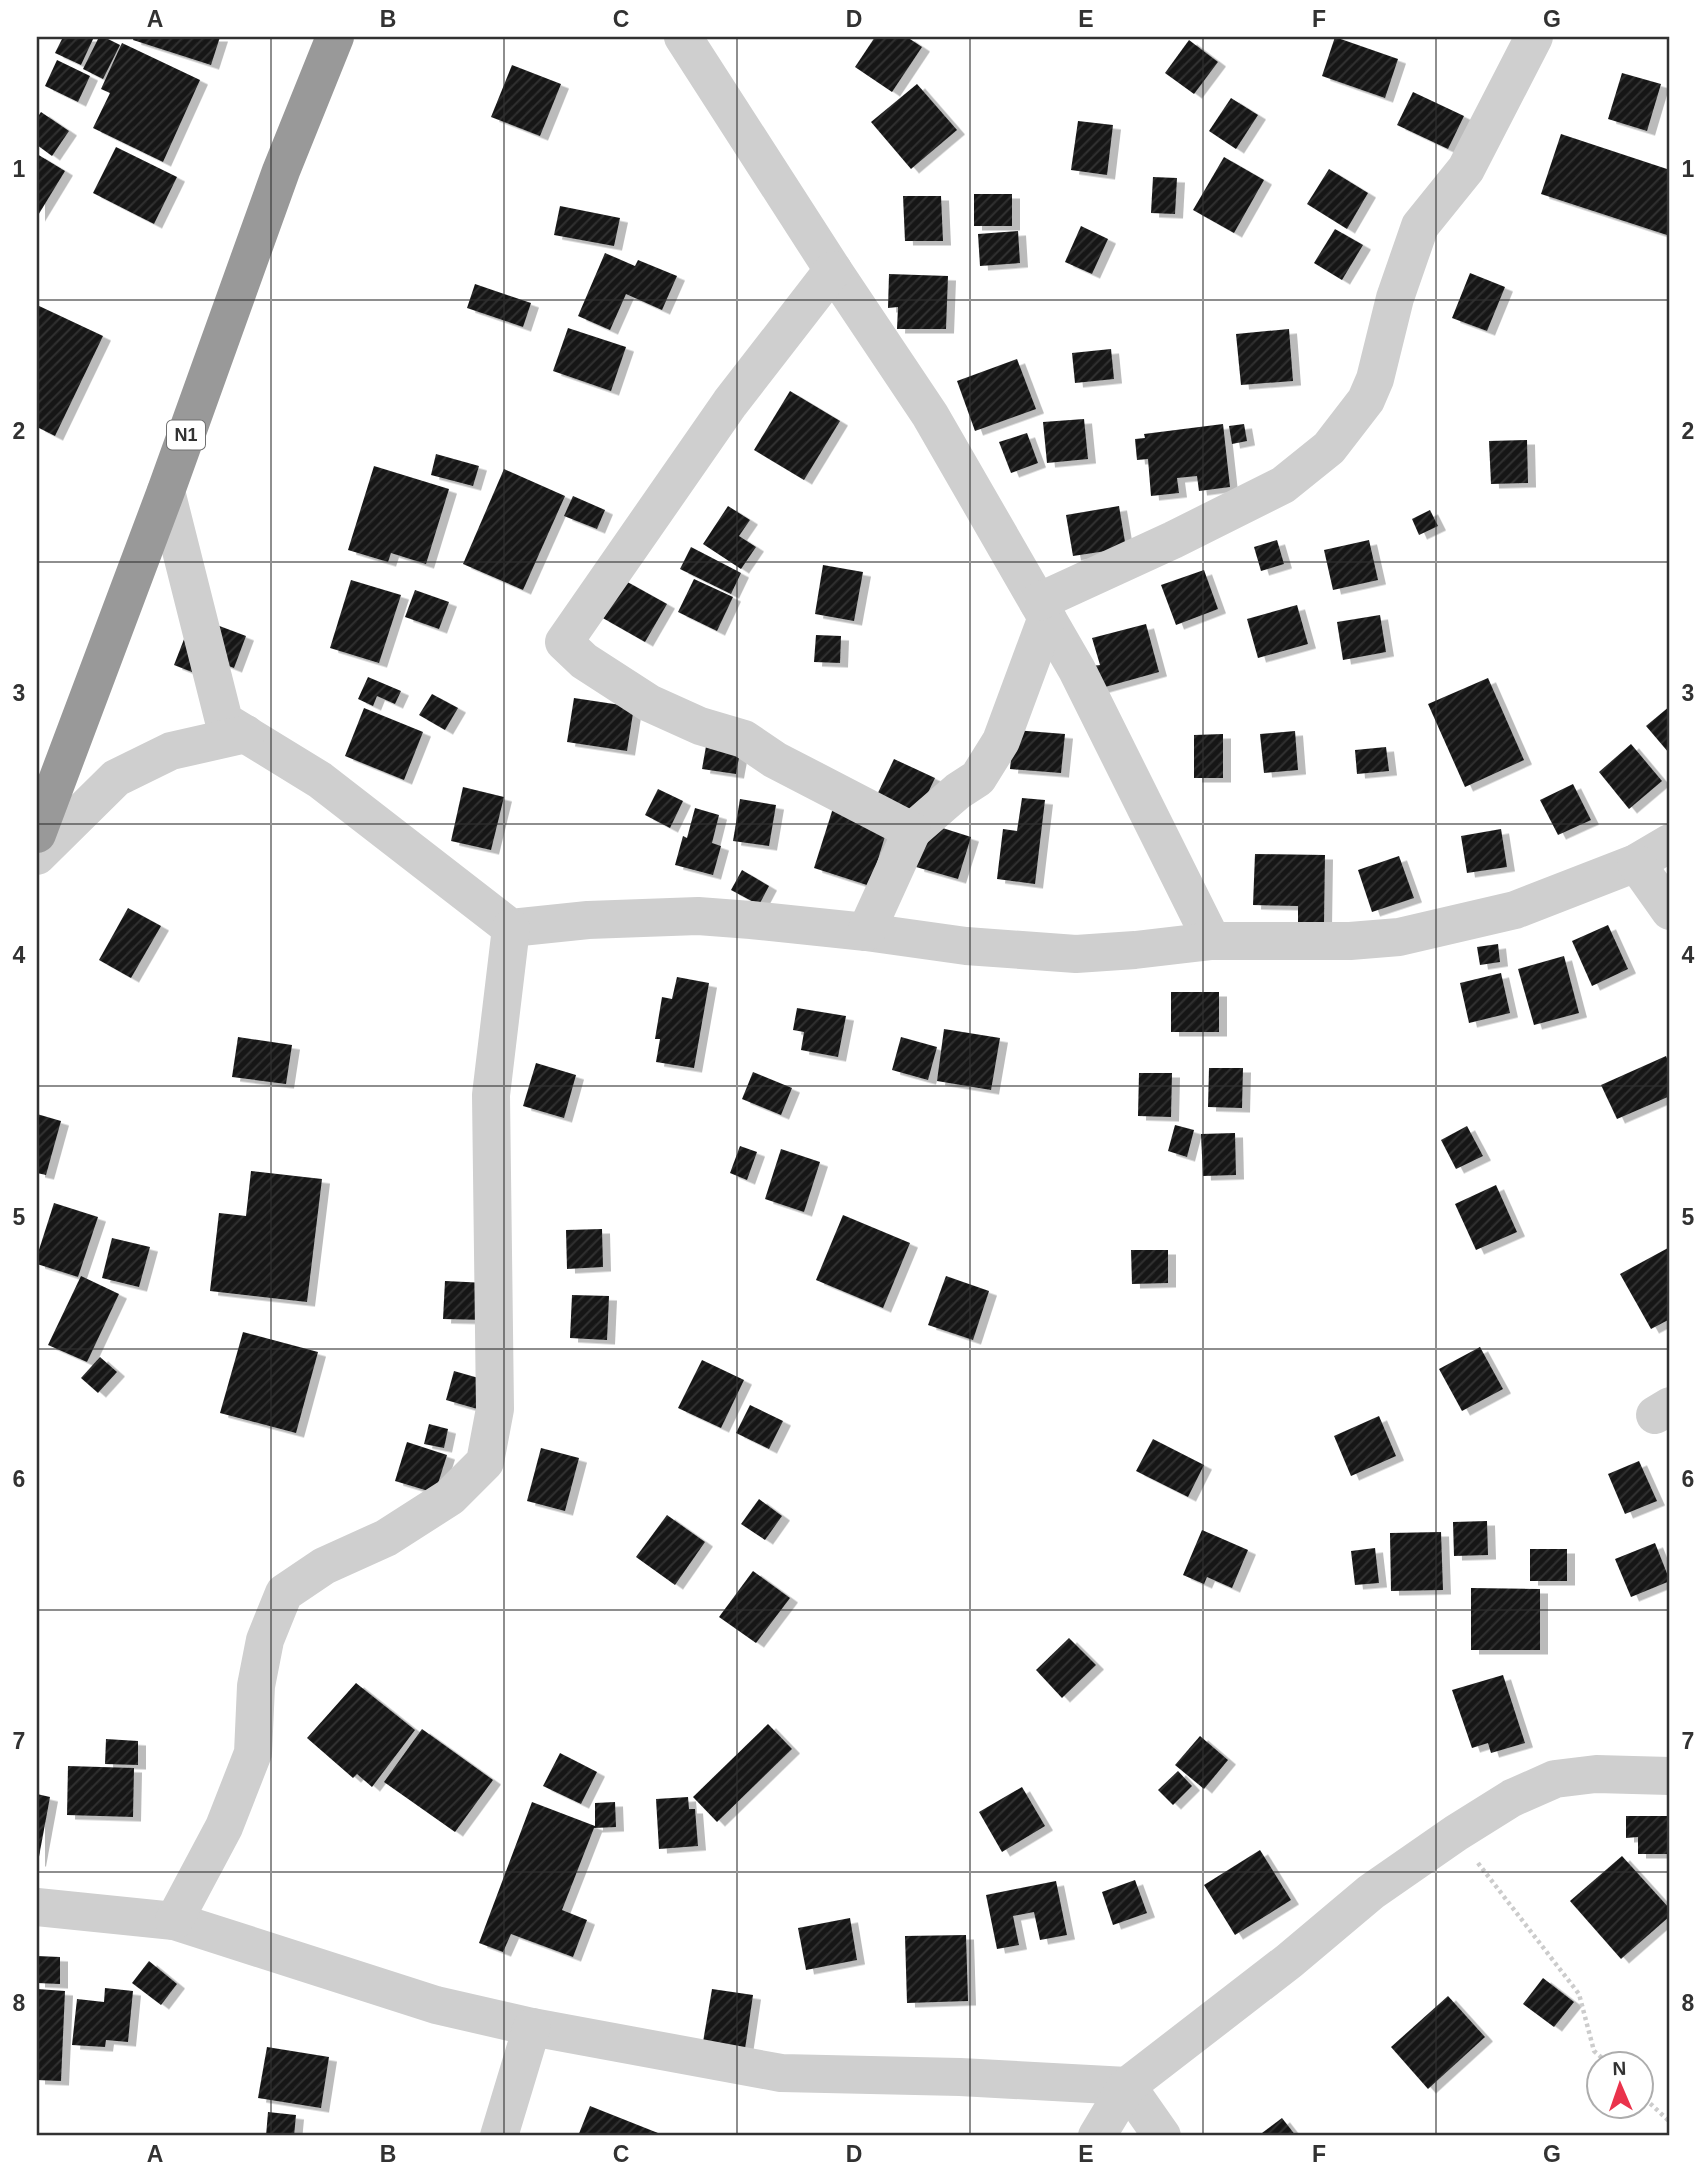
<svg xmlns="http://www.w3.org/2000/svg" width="1707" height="2173" viewBox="0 0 1707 2173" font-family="Arial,sans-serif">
<defs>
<pattern id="building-hatch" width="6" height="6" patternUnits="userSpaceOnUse" patternTransform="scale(1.75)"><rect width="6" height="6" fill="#191919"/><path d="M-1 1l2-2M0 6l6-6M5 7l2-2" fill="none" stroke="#323232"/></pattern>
<filter id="shadow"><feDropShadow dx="8" dy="4.5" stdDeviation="0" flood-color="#0004"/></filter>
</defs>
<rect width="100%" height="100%" fill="#fff"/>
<g fill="url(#building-hatch)" filter="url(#shadow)">
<path d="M63,37h31l-13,28 -26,-12z"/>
<path d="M99,37h5l16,8 -17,34 -20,-10z"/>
<path d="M134,37h86l-9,28 -78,-25z"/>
<path d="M875,37h32l15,10 -30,45 -37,-25z"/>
<path d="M1335,37l63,22 -13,39 -63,-22z"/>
<path d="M1189,40l29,22 -24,32 -29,-21z"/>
<path d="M122,43l78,37 -37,82 -70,-34 17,-35 -9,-4z"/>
<path d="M57,60l33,16 -12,26 -33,-16z"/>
<path d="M512,65l49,19 -21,52 -49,-19z"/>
<path d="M1622,73l39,11 -14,47 -39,-12z"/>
<path d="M917,84l40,46 -46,39 -40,-47z"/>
<path d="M1413,92l51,24 -16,33 -51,-24z"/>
<path d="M1231,98l27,17 -22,34 -27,-18z"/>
<path d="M41,112l28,19 -17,25 -15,-11v-27z"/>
<path d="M1078,121l35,4 -6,50 -36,-5z"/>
<path d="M1561,134l109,36v66l-129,-42z"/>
<path d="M116,147l61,30 -23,47 -61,-31z"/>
<path d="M37,154l28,17 -28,46z"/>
<path d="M1224,157l40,23 -30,53 -41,-23z"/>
<path d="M1329,169l39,24 -21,36 -40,-25z"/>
<path d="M1153,177l24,1 -2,36 -24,-1z"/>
<rect x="974" y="194" width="38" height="32"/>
<path d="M903,196h38l2,45h-38z"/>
<path d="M560,206l60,12 -6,28 -60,-11z"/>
<path d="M1081,226l27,13 -16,35 -27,-12z"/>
<path d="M1335,229l28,16 -21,35 -28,-17z"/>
<path d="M1018,231l2,32 -40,3 -2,-32z"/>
<path d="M605,253l30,13 3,-6 39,16 -15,34 -36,-16 -16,36 -32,-14z"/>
<path d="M1470,273l35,14 -18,44 -35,-13z"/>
<path d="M889,274l59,2 -2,53h-49l1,-22 -10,1z"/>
<path d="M475,284l56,19 -8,24 -56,-19z"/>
<path d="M37,305l66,31 -48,100 -18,-9z"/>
<path d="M568,328l58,19 -15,44 -58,-20z"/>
<path d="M1289,329l4,52 -52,4 -5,-51z"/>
<path d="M1111,349l3,30 -39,4 -3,-30z"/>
<path d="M1017,359l19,50 -61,22 -18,-50z"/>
<path d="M790,391l50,30 -36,59 -50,-30z"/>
<path d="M1084,419l4,40 -41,4 -4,-41z"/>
<path d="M1223,424l7,63 -31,4 -2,-15 -20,2 2,15 -28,3 -3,-37 -11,1 -2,-21 10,-1 -1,-4z"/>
<path d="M1244,424l3,17 -15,3 -3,-18z"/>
<path d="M1027,433l11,30 -27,10 -12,-31z"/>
<path d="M1527,440l1,43 -37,1 -2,-43z"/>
<path d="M436,454l43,12 -6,20 -42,-11z"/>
<path d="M374,466l75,23 -23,75 -35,-11 -3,9 -40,-12z"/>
<path d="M504,469l61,27 -42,94 -60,-26z"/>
<path d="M573,496l32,14 -8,19 -33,-13z"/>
<path d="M728,506l22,14 -11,16 17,11 -15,22 -38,-25z"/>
<path d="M1119,506l7,42 -53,8 -7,-41z"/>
<path d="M1430,510l8,16 -19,9 -7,-16z"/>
<path d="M1277,540l7,24 -23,7 -7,-24z"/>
<path d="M1369,540l9,40 -45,10 -9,-40z"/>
<path d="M691,547l50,26 -10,21 -51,-25z"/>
<path d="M823,565l40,7 -9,49 -39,-7z"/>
<path d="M1204,570l14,39 -42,16 -15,-40z"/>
<path d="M622,579l45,25 -22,38 -44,-25z"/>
<path d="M694,579l39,18 -16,34 -39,-19z"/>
<path d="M351,580l50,15 -22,68 -49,-15z"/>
<path d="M415,590l34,12 -10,27 -34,-12z"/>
<path d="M1297,605l11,39 -50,14 -11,-39z"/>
<path d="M1380,615l6,37 -43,8 -6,-38z"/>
<path d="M193,616l53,20 -12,32 -18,-7 -6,18 -36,-14z"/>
<path d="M1146,624l13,48 -61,17 -6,-23 8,-1 -8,-27z"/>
<path d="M816,635l25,1 -1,27 -26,-1z"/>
<path d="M368,677l33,14 -6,13 -18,-8 -4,10 -15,-7z"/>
<path d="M1488,678l36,82 -59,27 -37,-83z"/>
<path d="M432,694l26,14 -13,22 -26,-15z"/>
<path d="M574,698l60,9 -7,44 -60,-9z"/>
<path d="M1670,706v46l-1,1 -23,-27z"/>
<path d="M364,708l59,24 -19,48 -59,-24z"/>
<path d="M1014,730l51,4 -4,39 -51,-4z"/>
<path d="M1295,731l3,39 -34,3 -4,-39z"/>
<path d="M1223,734v44h-29v-43z"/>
<path d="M708,735l34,6 -6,33 -34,-5z"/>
<path d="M1631,744l31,37 -33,28 -30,-37z"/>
<path d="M1386,747l3,24 -32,3 -2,-24z"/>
<path d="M894,759l41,19 -18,38 -41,-19z"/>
<path d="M1573,784l18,36 -33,15 -18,-35z"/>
<path d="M463,787l41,10 -13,53 -40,-9z"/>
<path d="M658,789l25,12 -13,27 -25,-13z"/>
<path d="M1022,798l23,2 -10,84 -38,-5 6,-50 14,2z"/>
<path d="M740,799l36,6 -7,41 -36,-5z"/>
<path d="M834,805l55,18 -19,63 -56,-18z"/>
<path d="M695,808l24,7 -7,28 9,3 -8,29 -38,-10 8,-29 4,2z"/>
<path d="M930,824l41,13 -13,42 -42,-12z"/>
<path d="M1501,829l6,38 -40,6 -6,-37z"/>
<path d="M1255,854l70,1 -1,68h-26v-17l-45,-1z"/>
<path d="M1399,856l15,42 -42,14 -14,-42z"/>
<path d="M742,870l27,16 -10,19 -28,-15z"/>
<path d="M128,908l33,18 -30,52 -32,-18z"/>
<path d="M1608,925l20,44 -36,17 -20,-45z"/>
<path d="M1498,944l2,18 -20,3 -3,-18z"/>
<path d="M1564,956l15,57 -45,12 -16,-56z"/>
<path d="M1501,973l9,40 -41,10 -9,-40z"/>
<path d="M677,977l32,6 -15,85 -38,-6 4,-23h-5l7,-42 10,2z"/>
<rect x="1171" y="992" width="48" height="40"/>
<path d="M797,1008l49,8 -8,41 -37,-7 3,-18 -11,-2z"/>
<path d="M944,1029l56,9 -9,52 -54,-9z"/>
<path d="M238,1037l54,8 -6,39 -54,-7z"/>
<path d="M901,1037l36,10 -9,33 -36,-10z"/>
<path d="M1666,1056l4,9v31l-53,23 -16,-34z"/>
<path d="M536,1063l40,12 -12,43 -41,-12z"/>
<path d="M1209,1068h34l-1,40 -34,-1z"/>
<path d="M753,1072l39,16 -11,27 -39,-16z"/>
<path d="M1139,1073h33l-1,44 -33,-1z"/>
<path d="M37,1114l24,7 -15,54 -9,-2z"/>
<path d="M1175,1125l19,5 -7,27 -19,-6z"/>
<path d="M1467,1126l16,30 -27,13 -15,-29z"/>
<path d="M1235,1133l1,42 -33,1 -2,-42z"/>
<path d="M740,1146l17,6 -10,28 -17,-7z"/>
<path d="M781,1149l39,13 -16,50 -39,-13z"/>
<path d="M251,1171l71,8 -15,123 -97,-11 9,-78 27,3z"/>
<path d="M1496,1185l21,47 -41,18 -21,-46z"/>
<path d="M54,1203l44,14 -20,60 -41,-13v-8z"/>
<path d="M843,1215l67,28 -27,65 -67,-28z"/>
<path d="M602,1229l1,38 -36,2 -1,-39z"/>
<path d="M112,1238l38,9 -11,40 -37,-9z"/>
<path d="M1668,1248l2,5v66l-19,10 -31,-55z"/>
<path d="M1131,1250h37v33l-36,1z"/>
<path d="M81,1276l38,18 -32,68 -39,-17z"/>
<path d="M946,1276l43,15 -16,49 -45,-15z"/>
<path d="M445,1281l42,2 -1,37 -43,-1z"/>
<path d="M572,1295l37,1 -2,44 -37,-2z"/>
<path d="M243,1332l75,20 -22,81 -76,-20z"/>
<path d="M1480,1347l23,42 -41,22 -23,-42z"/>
<path d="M100,1357l17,15 -19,21 -17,-15z"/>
<path d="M702,1360l42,20 -23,48 -43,-20z"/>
<path d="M454,1371l35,10 -8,29 -35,-10z"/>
<path d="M750,1405l33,16 -14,28 -33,-16z"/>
<path d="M1379,1416l17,40 -45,20 -17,-40z"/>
<path d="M429,1424l19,5 -4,19 -20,-4z"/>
<path d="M1153,1439l51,26 -16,32 -52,-26z"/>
<path d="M407,1442l40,13 -12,38 -40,-12z"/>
<path d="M541,1448l38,10 -14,53 -38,-10z"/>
<path d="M1639,1461l18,40 -32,13 -17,-40z"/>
<path d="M759,1499l23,17 -17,24 -24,-16z"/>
<path d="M667,1515l38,27 -30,43 -39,-28z"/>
<path d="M1487,1521l1,34 -34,1 -1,-34z"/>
<path d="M1202,1530l46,20 -16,38 -25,-11 -3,7 -21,-9z"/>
<path d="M1441,1532l2,58 -52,1 -1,-58z"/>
<path d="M1655,1543l15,38 -39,16 -16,-38z"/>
<path d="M1375,1548l4,35 -24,2 -4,-34z"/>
<rect x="1530" y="1549" width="37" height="32"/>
<path d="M753,1571l37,27 -34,45 -37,-26z"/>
<path d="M1471,1588l69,1v61h-69z"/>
<path d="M1069,1638l27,27 -34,33 -26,-28z"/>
<path d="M1503,1675l22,68 -34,10 -3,-10 -16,5 -20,-58z"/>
<path d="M356,1683l59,47 -43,57 -15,-13 -4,4 -46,-40z"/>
<path d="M768,1724l24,25 -75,73 -24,-25z"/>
<path d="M422,1729l71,51 -38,52 -71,-50z"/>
<path d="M1200,1736l28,24 -24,29 -29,-24z"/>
<path d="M106,1739l32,2v24l-33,-1z"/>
<path d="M560,1753l37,19 -16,32 -38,-18z"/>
<path d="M68,1766l66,2 -1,49 -66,-2z"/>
<path d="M1178,1771l14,15 -19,19 -15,-15z"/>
<path d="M1022,1787l23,39 -43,26 -23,-40z"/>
<path d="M37,1794l13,3 -12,65h-1z"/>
<path d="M688,1797l1,12h6l3,37 -39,3 -3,-50z"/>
<path d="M532,1802l63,24v-23l20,-1 1,25 -22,1 -32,82 25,10 -14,37 -62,-23 -8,18 -24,-9z"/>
<path d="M1626,1816h44v61h-2l-1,-23h-29v-17l-12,1z"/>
<path d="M1260,1850l31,50 -56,35 -31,-50z"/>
<path d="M1622,1856l48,53v7l-49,43 -51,-58z"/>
<path d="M1135,1880l12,33 -34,12 -11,-33z"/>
<path d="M1056,1881l11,54 -27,5 -6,-28 -21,4 6,29 -22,4 -11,-54z"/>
<path d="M850,1918l7,42 -51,10 -8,-42z"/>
<path d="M966,1935l2,66 -61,2 -2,-67z"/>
<path d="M37,1956l23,1v27l-23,-1z"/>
<path d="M149,1961l28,23 -16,21 -29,-22z"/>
<path d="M1543,1978l31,24 -20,25 -31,-23z"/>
<path d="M105,1988l28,3 -5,51 -22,-2 -1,7 -33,-2 5,-46 27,3z"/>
<path d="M37,1989l28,2 -4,90 -24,-1z"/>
<path d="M712,1989l41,6 -8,54 -42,-7z"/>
<path d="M1448,1996l37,41 -57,52 -37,-42z"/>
<path d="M267,2047l62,10 -8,51 -63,-10z"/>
<path d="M590,2106l68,27 -2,3h-78z"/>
<path d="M268,2112l28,3 -2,21h-28z"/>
<path d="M1282,2118l14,18h-38z"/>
</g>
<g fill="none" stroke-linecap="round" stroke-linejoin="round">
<g stroke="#ccc" stroke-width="4.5" stroke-dasharray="3.5 3.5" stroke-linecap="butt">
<path d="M1478,1863l101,131 15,57 15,13"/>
<path d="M1640,2094l30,28"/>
</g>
<g stroke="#cfcfcf" stroke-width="38">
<path d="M683,37l150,233 97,145 147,255 135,271"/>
<path d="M833,270l-103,133 -166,239 20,19 65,42 51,23 44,13 31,21 137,71 46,-40 20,-13 23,-37 46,-124"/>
<path d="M166,491l58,230 96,59 191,148 77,-8 110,-4 53,4 115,12 100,14 110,8 59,-4 77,-9h138l49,-4 116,-27 121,-47 34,-20"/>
<path d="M1038,602l135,-62 110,-55 46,-37 37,-48 9,-21 20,-81 25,-72 46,-57 68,-132"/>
<path d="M37,856l79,-78 55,-27 75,-17"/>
<path d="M1636,863l34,48"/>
<path d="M866,932l46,-101"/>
<path d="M1655,1415l15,-9"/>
<path d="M37,1907l137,14 262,84 96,22 249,46 179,4 167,9"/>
<path d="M174,1921l50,-94 29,-74 3,-67 9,-46 19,-47 40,-27 62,-28 64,-41 35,-35 10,-53 -4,-314 20,-167"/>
<path d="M1127,2086l35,50"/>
<path d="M499,2136l33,-109"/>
<path d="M1097,2136l30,-50 162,-125 82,-69 85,-59 56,-35 43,-19 41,-5 74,2"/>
</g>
<path stroke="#999" stroke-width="38" d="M37,834l129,-343 115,-320 54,-134"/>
</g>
<path fill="none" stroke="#323232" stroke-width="2" stroke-opacity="0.55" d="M271,37v2099M504,37v2099M737,37v2099M970,37v2099M1203,37v2099M1436,37v2099M37,300h1633M37,562h1633M37,824h1633M37,1086h1633M37,1349h1633M37,1610h1633M37,1872h1633"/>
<g text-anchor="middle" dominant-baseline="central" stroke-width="7" stroke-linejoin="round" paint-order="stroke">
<rect fill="#fff" stroke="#707070" stroke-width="2" x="167" y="420.5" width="38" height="29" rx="5"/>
<g font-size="18" font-weight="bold" fill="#323232">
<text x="186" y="435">N1</text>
</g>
</g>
<rect width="1707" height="2173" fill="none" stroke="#ffffff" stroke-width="77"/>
<g transform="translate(1620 2085) rotate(358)"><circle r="33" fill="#ffffff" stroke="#adadad" stroke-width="2"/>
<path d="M0-5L12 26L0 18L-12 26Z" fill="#ea334c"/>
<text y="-10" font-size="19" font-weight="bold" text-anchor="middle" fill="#323232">N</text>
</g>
<rect x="38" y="38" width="1630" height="2096" fill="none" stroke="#323232" stroke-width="2.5"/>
<g font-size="23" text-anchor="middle" font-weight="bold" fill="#323232">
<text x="155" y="27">A</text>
<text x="388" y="27">B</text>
<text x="621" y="27">C</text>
<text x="854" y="27">D</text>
<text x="1086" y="27">E</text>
<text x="1319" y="27">F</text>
<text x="1552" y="27">G</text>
<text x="19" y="177">1</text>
<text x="1688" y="177">1</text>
<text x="19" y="439">2</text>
<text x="1688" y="439">2</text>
<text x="19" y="701">3</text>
<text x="1688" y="701">3</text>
<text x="19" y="963">4</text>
<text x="1688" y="963">4</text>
<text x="19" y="1225">5</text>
<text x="1688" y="1225">5</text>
<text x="19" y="1487">6</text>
<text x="1688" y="1487">6</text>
<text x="19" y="1749">7</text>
<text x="1688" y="1749">7</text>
<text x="19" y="2011">8</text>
<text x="1688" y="2011">8</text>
<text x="155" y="2162">A</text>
<text x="388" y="2162">B</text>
<text x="621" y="2162">C</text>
<text x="854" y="2162">D</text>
<text x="1086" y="2162">E</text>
<text x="1319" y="2162">F</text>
<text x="1552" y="2162">G</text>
</g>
</svg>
